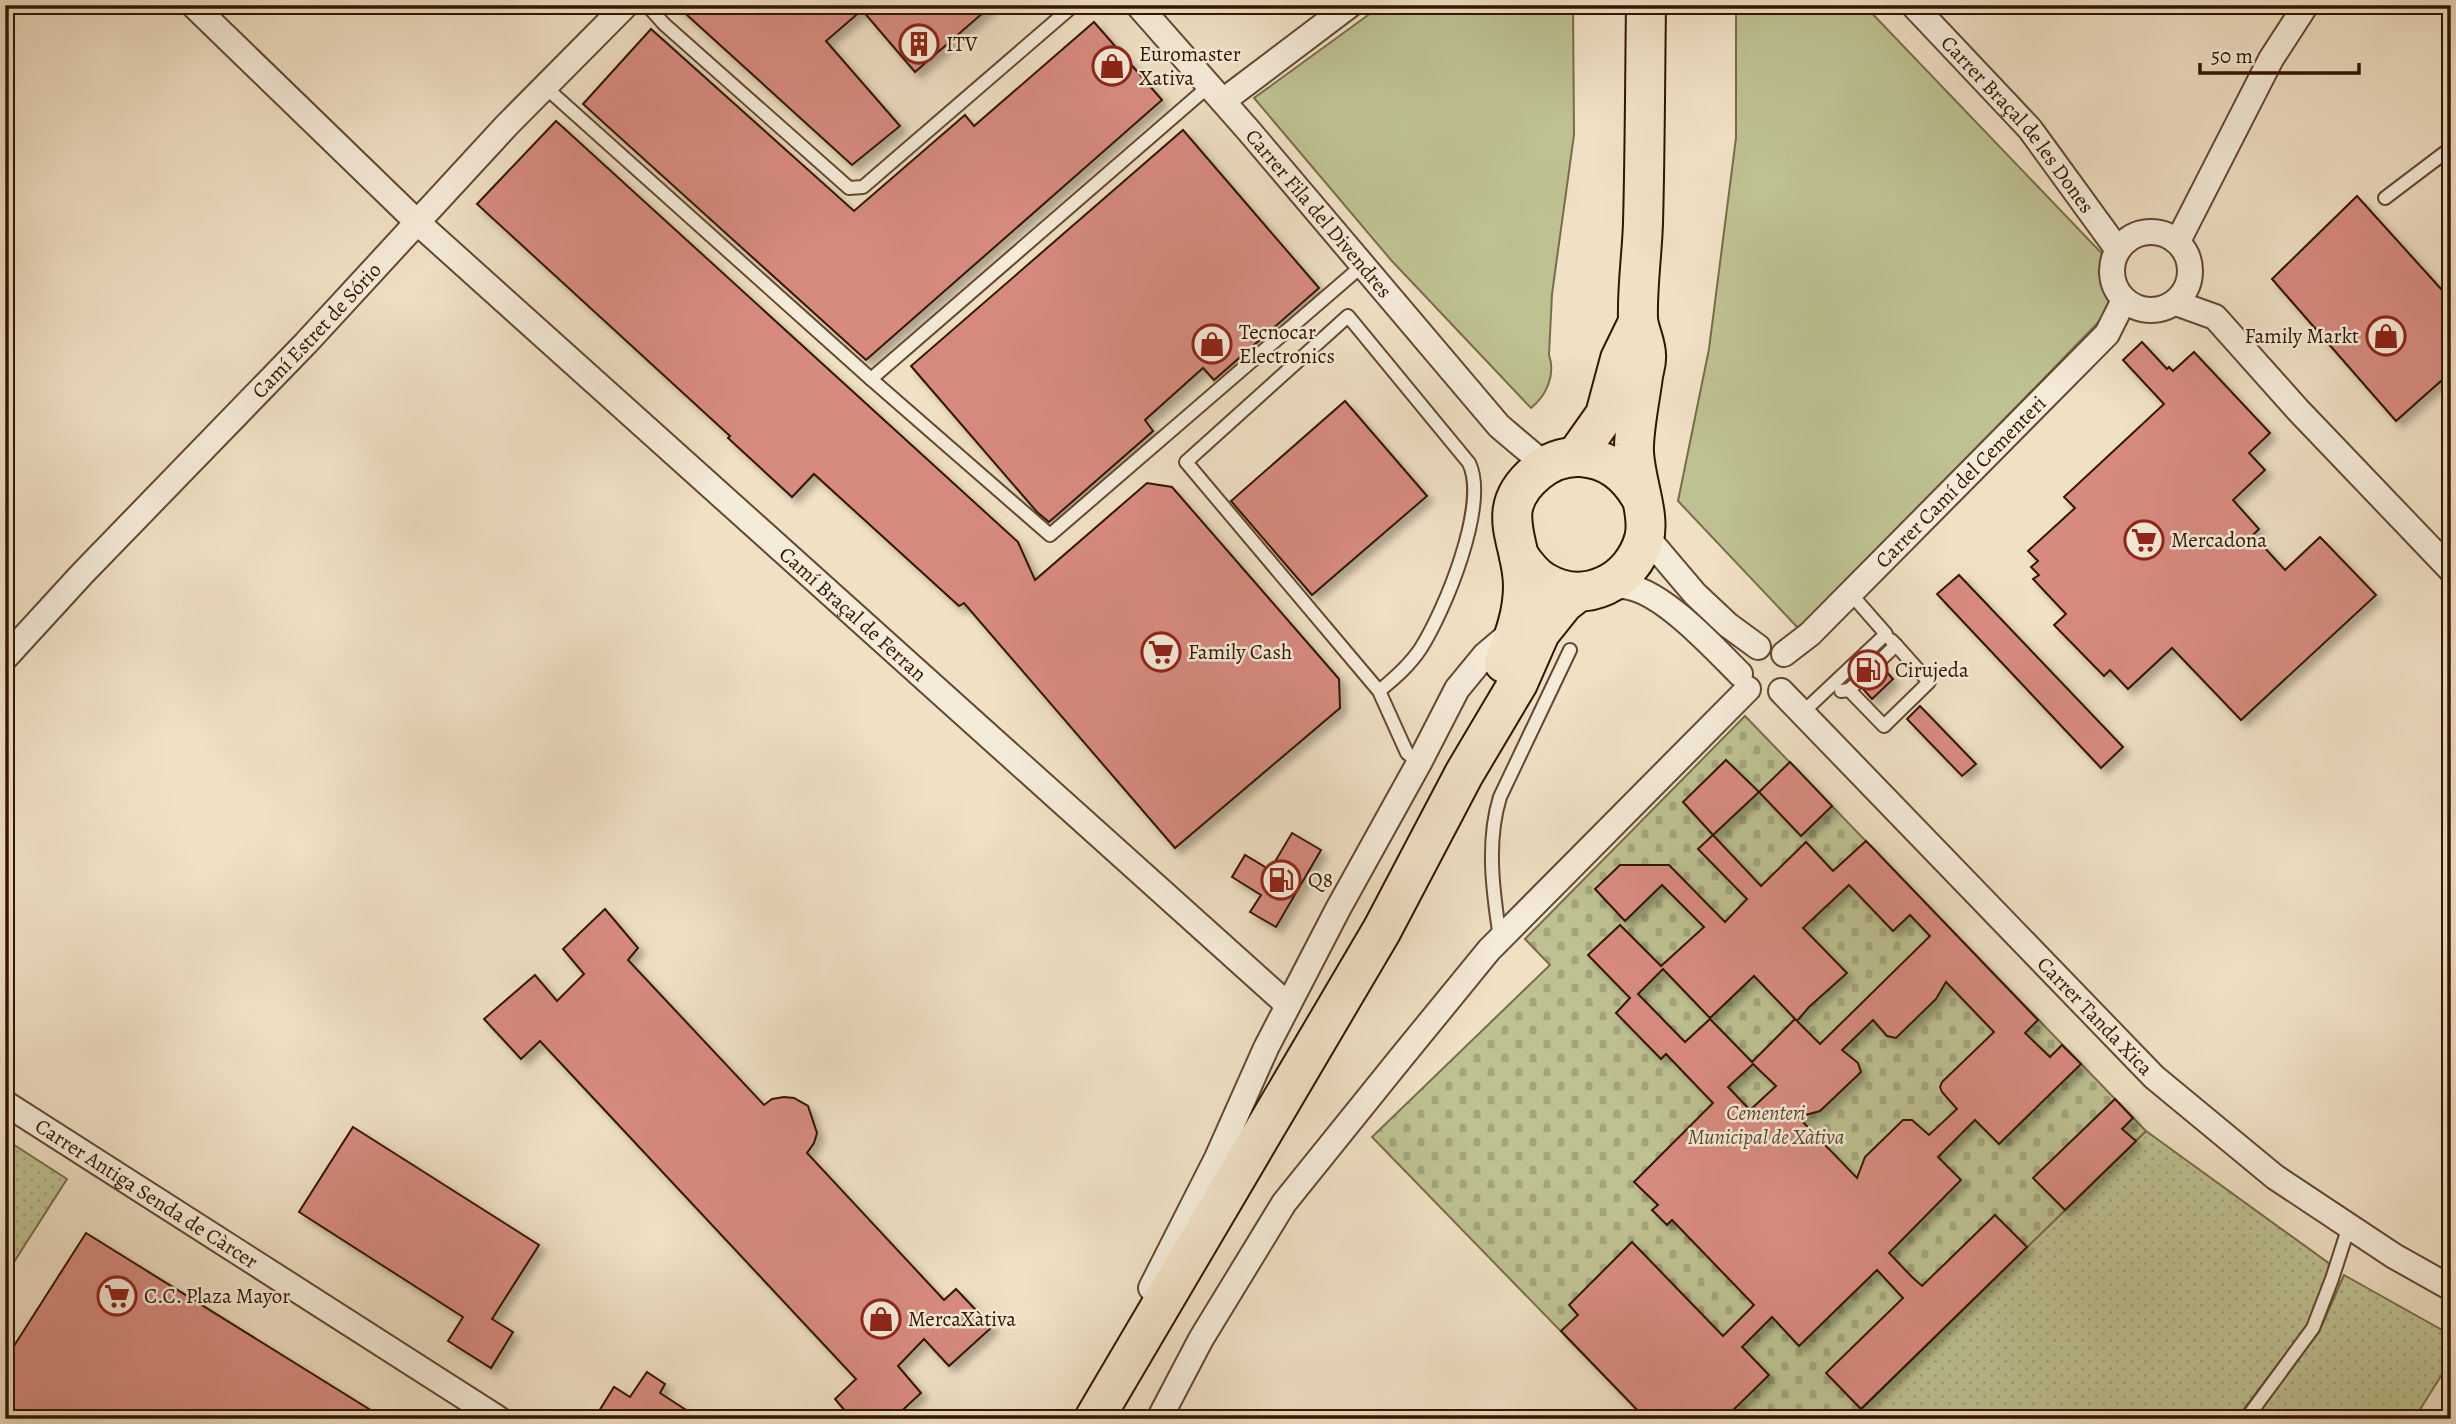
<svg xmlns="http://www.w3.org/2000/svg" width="2456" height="1424" viewBox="0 0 2456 1424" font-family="Alegreya,serif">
<defs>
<pattern id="grass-dots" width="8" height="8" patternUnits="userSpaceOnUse" patternTransform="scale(1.75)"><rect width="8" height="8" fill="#bec191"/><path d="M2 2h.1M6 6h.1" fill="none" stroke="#a4a57b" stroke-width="1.8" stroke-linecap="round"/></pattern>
<pattern id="cemetery-stones" width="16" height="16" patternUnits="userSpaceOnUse" patternTransform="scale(1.75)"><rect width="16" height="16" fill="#bec191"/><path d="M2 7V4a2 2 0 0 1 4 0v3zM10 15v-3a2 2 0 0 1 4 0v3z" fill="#a4a57b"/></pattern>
<filter id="shadow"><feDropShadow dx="6" dy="6" stdDeviation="3.5" flood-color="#0004"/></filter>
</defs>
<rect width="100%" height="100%" fill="#f0e0c4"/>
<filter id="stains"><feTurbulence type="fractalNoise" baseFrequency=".00286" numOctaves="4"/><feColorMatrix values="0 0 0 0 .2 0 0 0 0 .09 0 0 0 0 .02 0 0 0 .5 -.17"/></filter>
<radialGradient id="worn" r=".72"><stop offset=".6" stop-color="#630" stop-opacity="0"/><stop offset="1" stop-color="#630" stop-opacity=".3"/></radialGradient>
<g fill="url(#grass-dots)" stroke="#786c49" stroke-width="2">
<path d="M2146,1131l184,133 -8,35 -15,27 -71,93h-385z"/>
<path d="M5,1139l62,40 -62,97z"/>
<path d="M2344,1275l107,60v25l-37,59h-155l2,-9 58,-78z"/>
</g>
<path fill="url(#cemetery-stones)" stroke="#786c49" stroke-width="2" d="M1745,716l401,415 -295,288h-205l-274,-282 178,-172 -25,-26z"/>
<g fill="#bec191" stroke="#786c49" stroke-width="2">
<path d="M1382,5h191l1,130 -22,159 -3,61c7,20 -3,41 -18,53l-140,-148 -137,-162z"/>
<path d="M1736,5h128l246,257 9,20 -5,24 -314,324 -122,-129 31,-152 27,-211z"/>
</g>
<g fill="#d78b7f" stroke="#321601" stroke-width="2" fill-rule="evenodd" filter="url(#shadow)">
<path d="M676,5h316l-77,67 -53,-62 -36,31 74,85 -48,39z"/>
<path d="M1094,22l68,78 -296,260 -283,-256 68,-75 203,182 111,-96 9,11z"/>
<path d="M556,121l462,421 17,38 112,-97 25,4 167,192 1,29 -165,140 -211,-245 -5,3 -145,-132 -22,23 -64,-59 2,-2 -253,-232z"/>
<path d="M1183,130l136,158 -105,92 -11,-12 -58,52 8,11 -104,91 -12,-10 -126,-146z"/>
<path d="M2357,196l94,104v72l-55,49 -124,-142z"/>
<path d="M2142,342l25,27 2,-2 4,4 21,-19 76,81 -21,20 16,17 -32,30 26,29 -6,6 32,35 35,-33 56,58 -135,125 -69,-72 -44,41 -18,-19 -6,6 -50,-51 12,-11 -33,-35 6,-4 -8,-8 7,-6 -10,-10 47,-43 -11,-11 100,-93 -41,-44z"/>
<path d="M1345,401l82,95 -115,99 -81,-94z"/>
<path d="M1959,575l164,172 -22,21 -164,-174z"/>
<path d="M1884,669l9,10 -21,20 -9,-10z"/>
<path d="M1920,706l56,58 -14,12 -55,-57z"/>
<path d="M1726,760l33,32 -46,43 -30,-33z"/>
<path d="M1790,762l42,44 -31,30 -42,-44z"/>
<path d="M1292,833l29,17 -45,77 -26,-15 11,-17 -29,-18 13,-22 25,15z"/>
<path d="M1713,835l48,51 45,-44 27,29 33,-30 172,179 -13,13 25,24 12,-12 19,19 -82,80 -24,-24 -37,37 23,23 -72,73 23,24 10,9 73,-71 32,32 -166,162 -35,-36 77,-75 -26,-28 -78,76 -27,-29 -30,30 27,28 -45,44h-78l-85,-88 17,-16 -9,-10 63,-63 91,94 31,-31 -82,-85 -5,5 -15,-15 6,-5 -24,-23 79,-79 -47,-49 -5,5 -45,-46 14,-15 -42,-43 32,-30 41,41 43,-39 -42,-42 -37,36 -30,-32 25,-24h49l56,57 22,-23 -49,-50zM1849,885l44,46 17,-16 20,21 -110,108 -25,-25 -43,43 -42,-43 -25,23 -47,-48 25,-25 47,49 44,-42 43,45 12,-14 38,-34 -44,-45zM1946,982l48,50 -52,50 -2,5 2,5 15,17 -28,26 -17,-15h-9l-38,37 -8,21 -59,-61 22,-6 41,-39 -3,-9 -16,-13 31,-30 14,16 9,2 40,-39zM1753,1064l23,22 -26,24 -22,-23z"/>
<path d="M605,909l33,39 -10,12 136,145 8,-6 12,-2 10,1 14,8 9,27 -3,10 -7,10 137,147 12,-11 36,38 -43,39 -25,-27 -26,27 23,27 -28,26h-41l-17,-20 21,-20 -316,-338 -19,18 -37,-40 51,-44 22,26 27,-27 -21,-25z"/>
<path d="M2115,1099l18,19 -11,11 14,12 -71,69 -32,-32z"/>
<path d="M353,1127l186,118 -47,74 21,13 -22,36 -43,-27 15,-24 -164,-105z"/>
<path d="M86,1233l299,186h-380v-59z"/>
<path d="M647,1372l18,12 -5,9 40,26h-106l20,-32 16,10z"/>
</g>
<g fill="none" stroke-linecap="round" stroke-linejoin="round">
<g stroke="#624832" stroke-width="16">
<g id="service">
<path d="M647,5l17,19 185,164 14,-1 211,-182"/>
<path d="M544,86l327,293 338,-293"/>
<path d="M2385,198l66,-50"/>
<path d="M871,379l179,156 313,-270"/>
<path d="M1849,690l35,36 45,-44 -33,-37"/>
<path d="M1379,691c16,-13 31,-26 42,-43 24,-38 68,-144 48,-185l-121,-147 -162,146 193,229 28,62 12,10"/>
<path d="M1841,691l8,-1 47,-45 -5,-5"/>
<path d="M1802,713l84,-79 -36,-41"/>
<path d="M1500,938c-7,-46 -14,-96 0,-141l70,-147"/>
<path d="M2250,1419l2,-8 61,-83 19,-49 17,-53"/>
</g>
</g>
<g stroke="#624832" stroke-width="28">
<g id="minor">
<path id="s1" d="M193,5l224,217 871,783"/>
<path id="s2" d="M1138,5l111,126 250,295 46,39"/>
<path id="s3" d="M1913,5l117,124 88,121"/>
<path d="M1223,101l127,-96"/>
<circle cx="2151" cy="271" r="39"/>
<path d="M2178,241l93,-182 35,-54"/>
<path d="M2176,303l39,14 83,93 153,160"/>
<path d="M1645,535l50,59 33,31 30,22"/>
<path d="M1607,586c7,0 15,-1 22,1 36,7 85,61 111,87"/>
<path id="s4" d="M1784,654l26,-20 297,-300 17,-34"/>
<path id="s5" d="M5,658l77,-84 224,-231 201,-218 119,-120"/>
<path id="s6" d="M1781,691l373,386 121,100 119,79 57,32"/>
<path id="s7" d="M5,1103l494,316"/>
<path d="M1151,1288l66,-130 49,-110 72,-139 81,-146 38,-74 28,-34 26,-22"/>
<path d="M1159,1419l42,-80 83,-136 116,-144 89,-109 259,-261"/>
</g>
</g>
<g stroke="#321601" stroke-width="42">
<g id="primary">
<path d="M1576,456l29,-41 15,-56 18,-37"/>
<path d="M1519,556c7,10 14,20 25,26 41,24 88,0 100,-43 7,-26 -12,-66 -10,-94 1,-23 6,-46 9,-69 1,-7 4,-14 3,-21 0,-12 -7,-24 -8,-36 -1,-32 4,-64 5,-96 2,-72 2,-145 3,-218"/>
<path d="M1504,663c10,-26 19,-49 19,-77 0,-45 -32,-76 14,-114 12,-10 27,-16 44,-15 27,2 45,16 59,39"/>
<path d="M1094,1419l288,-489 82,-156 54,-91 22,-50 24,-30 14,-11"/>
</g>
</g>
<use href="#service" stroke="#f5ebd9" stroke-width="12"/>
<use href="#minor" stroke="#f5ebd9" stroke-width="24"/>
<use href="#primary" stroke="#f0e0c4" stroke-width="38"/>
</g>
<defs>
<g id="building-ring" transform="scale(2.0125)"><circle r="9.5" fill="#f5ebd9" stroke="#8f2418" stroke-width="1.5"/><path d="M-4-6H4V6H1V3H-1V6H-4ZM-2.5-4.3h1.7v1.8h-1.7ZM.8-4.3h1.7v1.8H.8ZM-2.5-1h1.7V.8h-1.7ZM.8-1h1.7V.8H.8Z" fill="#8f2418"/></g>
<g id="shop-ring" transform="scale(2.0125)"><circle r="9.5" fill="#f5ebd9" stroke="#8f2418" stroke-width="1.5"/><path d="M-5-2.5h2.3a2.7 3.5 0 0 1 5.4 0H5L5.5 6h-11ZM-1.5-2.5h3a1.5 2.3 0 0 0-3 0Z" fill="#8f2418"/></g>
<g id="supermarket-ring" transform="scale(2.0125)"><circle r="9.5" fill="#f5ebd9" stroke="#8f2418" stroke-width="1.5"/><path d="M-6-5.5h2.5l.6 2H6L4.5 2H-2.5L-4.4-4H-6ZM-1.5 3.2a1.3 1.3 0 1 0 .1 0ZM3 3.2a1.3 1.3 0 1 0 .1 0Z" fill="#8f2418"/></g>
<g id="fuel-ring" transform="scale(2.0125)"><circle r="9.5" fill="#f5ebd9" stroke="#8f2418" stroke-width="1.5"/><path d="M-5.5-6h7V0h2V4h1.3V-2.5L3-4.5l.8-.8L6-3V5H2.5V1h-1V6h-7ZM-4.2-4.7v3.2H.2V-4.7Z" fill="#8f2418"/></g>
</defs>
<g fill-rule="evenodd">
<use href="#building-ring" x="919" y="44"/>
<use href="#shop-ring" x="1112" y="66"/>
<use href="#shop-ring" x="2386" y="336"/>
<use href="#shop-ring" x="1212" y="344"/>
<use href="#supermarket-ring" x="2144" y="540"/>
<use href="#supermarket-ring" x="1161" y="652"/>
<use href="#fuel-ring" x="1868" y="670"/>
<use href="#fuel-ring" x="1281" y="880"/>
<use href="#supermarket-ring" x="117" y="1296"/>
<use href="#shop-ring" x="881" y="1319"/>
</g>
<g text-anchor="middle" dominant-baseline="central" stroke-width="5" stroke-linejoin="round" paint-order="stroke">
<g font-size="21" fill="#321601" stroke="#f5ebd9" text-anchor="start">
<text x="946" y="44">ITV</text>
<text x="1139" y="54">Euromaster<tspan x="1139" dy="24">Xativa</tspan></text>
<text x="1239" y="332">Tecnocar<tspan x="1239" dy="24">Electronics</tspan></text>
<text x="2359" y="336" text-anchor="end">Family Markt</text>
<text x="2171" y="540">Mercadona</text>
<text x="1188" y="652">Family Cash</text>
<text x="1895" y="670">Cirujeda</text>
<text x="1308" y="880">Q8</text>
<text x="144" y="1296">C.C. Plaza Mayor</text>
<text x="908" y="1319">MercaXàtiva</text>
</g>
<g font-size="21" fill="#321601" stroke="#f5ebd9">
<text stroke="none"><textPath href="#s3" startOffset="159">Carrer Braçal de les Dones</textPath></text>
<text stroke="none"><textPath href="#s2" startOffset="276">Carrer Fila del Divendres</textPath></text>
<text stroke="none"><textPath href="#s5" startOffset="452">Camí Estret de Sório</textPath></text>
<text stroke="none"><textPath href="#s4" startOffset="247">Carrer Camí del Cementeri</textPath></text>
<text stroke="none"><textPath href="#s1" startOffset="898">Camí Braçal de Ferran</textPath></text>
<text stroke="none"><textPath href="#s6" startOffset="452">Carrer Tanda Xica</textPath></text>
<text stroke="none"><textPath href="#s7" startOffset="168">Carrer Antiga Senda de Càrcer</textPath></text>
</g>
<g font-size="21" font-style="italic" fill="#5c492c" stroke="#f5ebd9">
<text x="1766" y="1113">Cementeri<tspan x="1766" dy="24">Municipal de Xàtiva</tspan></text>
</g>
</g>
<rect width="2456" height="1424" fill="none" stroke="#f0e0c4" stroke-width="28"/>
<rect x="7" y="7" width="2442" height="1410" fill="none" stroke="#321601" stroke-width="3.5"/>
<rect x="14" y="14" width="2428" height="1396" fill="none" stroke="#321601" stroke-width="2"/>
<path d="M2200 63v10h159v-10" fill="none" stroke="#321601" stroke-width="3.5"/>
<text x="2211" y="63" font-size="21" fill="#321601" stroke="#f5ebd9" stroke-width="5" paint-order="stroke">50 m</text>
<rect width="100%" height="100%" filter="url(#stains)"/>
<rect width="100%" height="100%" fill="url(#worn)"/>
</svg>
